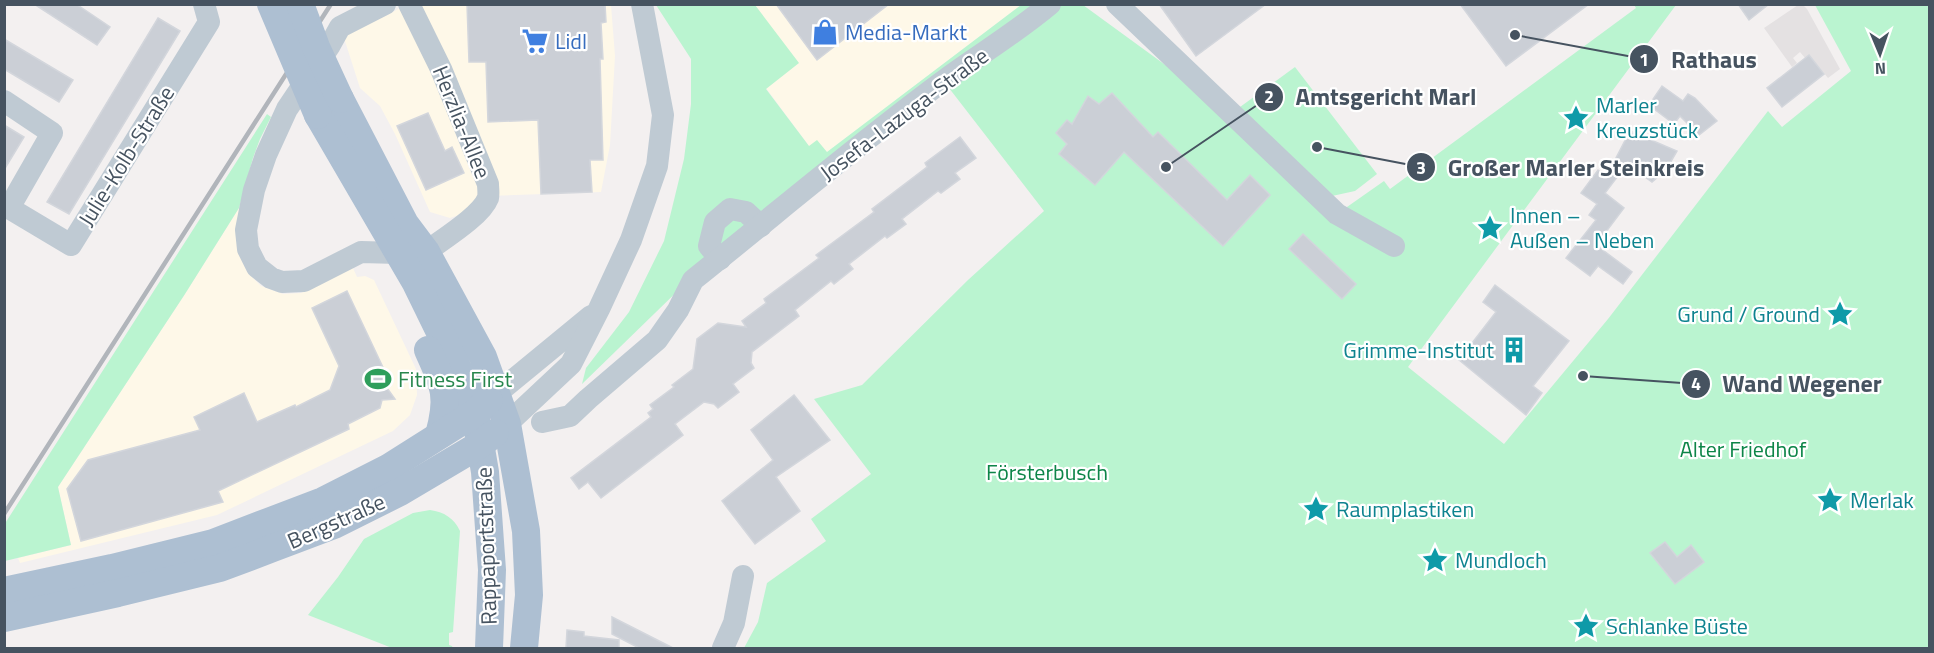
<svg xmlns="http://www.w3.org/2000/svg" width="1934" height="653" viewBox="0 0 1934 653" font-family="'Titillium Web',sans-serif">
<rect width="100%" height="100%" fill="#f3f0f0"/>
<g fill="#fef8e8">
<path d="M406,5h205l4,51 -5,89 -9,47 -112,4 -6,11 -33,11 -20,-6 -35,-78 -15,-28 -20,-18 -16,-50 5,-8 34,-13z"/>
<path d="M755,5h266l-194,147 -18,-6 -43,-58z"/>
<path d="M239,208l9,65 13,13 22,8 18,-1 52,-25 4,9 8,-1 9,4 42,89 1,26 -7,20 -17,16 -176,84 -197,48 -2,-5 53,-13 -13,-58 127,-193z"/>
</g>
<path fill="#e4e1e2" d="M1798,5h5l4,4 33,60 -12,9 -19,-23 -4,3 -5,-6 -7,6 4,5 -5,4 -28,-39z"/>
<g fill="#baf4d0">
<path d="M656,5h99l44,58 -33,26 43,57 8,-6 10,12 194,-147h62l140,102 114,107 47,-33 6,8 246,-181 -2,-3h42l-268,362 96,77 104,-125 160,-208 14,16 69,-56 -36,-66h114v643h-1185l14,-26 9,-39 59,-42 -15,-22 60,-45 -57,-75 48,-14 106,-105 76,-69 -102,-132 -251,199 -109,106 4,-16 43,-56 35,-71 20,-82 7,-55v-45z"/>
<path d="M1295,67l82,107 -22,17 -23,5 -92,-89z"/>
<path d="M267,114l4,3 -11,22 -7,19 -14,50 -54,86 -127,193 13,58 -66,16 -1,-36z"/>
<path d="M430,510c14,2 24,8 30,21l-7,101 -4,1v12l3,1 1,2h-61l-84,-33 30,-38 26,-38 49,-26z"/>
</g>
<g fill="#cbcfd6" stroke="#d3d6dc" stroke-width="1.5">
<path d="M34,4h42l34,23 -13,18z"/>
<path d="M467,4h138l1,18 -5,1 2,36h-3l3,101h-13l2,32 -51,2 -3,-74 -50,2 -2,-60h-17z"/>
<path d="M776,4h113l-72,56z"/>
<path d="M1159,4h107l-70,52z"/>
<path d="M1460,4h129l-83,62z"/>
<path d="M1738,4h31l-20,16z"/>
<path d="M158,18l22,13 -111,183 -22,-12z"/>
<path d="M4,39l69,41 -14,22 -55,-33z"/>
<path d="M1809,55l15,19 -42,33 -15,-19z"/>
<path d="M1662,86l21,15 5,-7 7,4 22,23 -18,14 -19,-19 -6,8 -25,-19z"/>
<path d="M1112,93l41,44 5,-5 69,68 23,-25 20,20 -47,51 -99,-94 -29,33 -36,-31 8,-10 -11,-11 11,-13 5,4 16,-28 11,8z"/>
<path d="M428,113l17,38 7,-4 12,26 -38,17 -29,-64z"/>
<path d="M4,125l20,12 -20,33z"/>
<path d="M1630,131l47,20 -11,19 -14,12 -25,-18 -22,29 19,15 -28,37 36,27 -9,12 -25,-18 -8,10 -24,-18 30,-38 -7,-5 8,-11 -16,-11 17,-23 8,7z"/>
<path d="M960,137l16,21 -21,15 5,6 -19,14 -3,-2 -36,28 4,5 -19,14 -2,-2 -36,28 4,5 -19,15 -3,-3 -36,29 4,6 -47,36 -1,11 3,5 -21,16 6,8 -21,16 -4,-4 -10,-2 -29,22 8,11 -82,63 -13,-16 -9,7 -8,-11 80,-61 -3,-4 5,-4 -3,-4 24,-18 -2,-2 21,-16 4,-30 21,-16 28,4 -4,-6 24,-18 -2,-4 55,-41 -3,-3 58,-43 -2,-3 55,-42 -2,-4z"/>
<path d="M1303,234l53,50 -14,15 -53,-50z"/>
<path d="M1495,285l74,56 -36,45 9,7 -16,22 -67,-55 37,-48 -13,-10z"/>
<path d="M347,291l42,89 -2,8 8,11 -13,1 -2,8 -32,16 1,5 -131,62 5,11 -142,39 -14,-52 21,-29 112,-30 -6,-13 50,-24 13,29 38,-17 1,2 34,-17 9,-24 -27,-58z"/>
<path d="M794,395l36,45 -54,37 24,34 -45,33 -33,-43 51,-41 -22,-30z"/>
<path d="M1665,542l12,15 14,-12 13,17 -29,22 -25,-31z"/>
<path d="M612,617l61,31h-34l-27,-14z"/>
<path d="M567,630l17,2v4l35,4v8h-53z"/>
</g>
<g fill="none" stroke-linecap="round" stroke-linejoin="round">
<g stroke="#bfcad3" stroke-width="22">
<path d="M385,4l-45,23 -10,18 -43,64 -21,46 -12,35 -8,40 2,19 9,18 14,11 11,4 22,-1 57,-29 37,1"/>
<path d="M409,4l32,65 47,115c0,4 1,9 0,14 -7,18 -45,41 -62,54"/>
<path d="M1117,4l220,210 57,32"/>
<path d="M4,101l48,32 -43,75 62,37 138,-223 -5,-18"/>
<path d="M720,259l-11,-13 6,-24 15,-13 16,3 15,14"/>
<path d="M496,394l95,-78"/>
<path d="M542,422l28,-6 18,-17 69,-59 21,-30 15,-30c84,-67 166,-137 253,-201 34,-25 71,-47 104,-75"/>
<path d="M507,424l64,-60 28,-55 32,-69 26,-74 6,-51 -21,-111"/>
<path d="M723,648l11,-25 9,-47"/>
</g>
<g stroke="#adbfd2" stroke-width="28">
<path d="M340,99l65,125 21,28 57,105 24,67 19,107 3,64 -5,53"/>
<path d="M318,115l98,168 43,88 16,42 10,59 7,98 -3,78"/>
<path d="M428,350c16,35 22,46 11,85"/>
<path d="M4,591l108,-23 101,-25 110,-42 65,-33 87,-55 14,-13"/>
<path d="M4,618l114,-25 102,-25 53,-20 61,-23 66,-33 81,-48 14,-11"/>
</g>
<path stroke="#b1b5bb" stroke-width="4.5" d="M4,514l327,-510"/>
<g stroke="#adbfd2" stroke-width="28">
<path d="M271,4l47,111"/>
<path d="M300,4l16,43 24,52"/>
</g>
</g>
<defs>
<g id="shop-bare" transform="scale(2.07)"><path d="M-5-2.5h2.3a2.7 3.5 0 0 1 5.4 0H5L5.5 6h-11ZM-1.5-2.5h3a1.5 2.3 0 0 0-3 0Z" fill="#3f7fe0" stroke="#fff" stroke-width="2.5" paint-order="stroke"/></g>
<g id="supermarket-bare" transform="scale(2.07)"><path d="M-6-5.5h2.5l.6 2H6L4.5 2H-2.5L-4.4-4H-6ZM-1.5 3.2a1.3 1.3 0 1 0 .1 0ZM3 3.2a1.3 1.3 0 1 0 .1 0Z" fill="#3f7fe0" stroke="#fff" stroke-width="2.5" paint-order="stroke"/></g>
<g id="sight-bare" transform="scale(2.07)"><path d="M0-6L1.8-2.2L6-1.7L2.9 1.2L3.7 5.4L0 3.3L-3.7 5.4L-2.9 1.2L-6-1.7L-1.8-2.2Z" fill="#0f9aa8" stroke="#fff" stroke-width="2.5" paint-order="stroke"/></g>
<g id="building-bare" transform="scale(2.07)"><path d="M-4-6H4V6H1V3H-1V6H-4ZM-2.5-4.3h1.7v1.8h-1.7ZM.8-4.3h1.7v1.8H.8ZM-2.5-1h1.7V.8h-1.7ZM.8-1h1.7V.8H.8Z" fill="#0f9aa8" stroke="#fff" stroke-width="2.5" paint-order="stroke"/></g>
<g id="stadium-bare" transform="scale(2.07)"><path d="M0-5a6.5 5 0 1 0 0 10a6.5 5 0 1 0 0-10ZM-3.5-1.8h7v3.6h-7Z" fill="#2e9e5b" stroke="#fff" stroke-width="2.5" paint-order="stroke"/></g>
</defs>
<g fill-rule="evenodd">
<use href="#shop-bare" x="825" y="32"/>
<use href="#supermarket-bare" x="535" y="41"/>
<use href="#sight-bare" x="1576" y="118"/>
<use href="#sight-bare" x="1490" y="228"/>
<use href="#sight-bare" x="1840" y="314"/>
<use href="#building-bare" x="1514" y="350"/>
<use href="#stadium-bare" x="378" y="379"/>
<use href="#sight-bare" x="1830" y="500"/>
<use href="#sight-bare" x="1316" y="509"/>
<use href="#sight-bare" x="1435" y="560"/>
<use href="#sight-bare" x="1586" y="626"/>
</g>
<g text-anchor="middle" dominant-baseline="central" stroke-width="4.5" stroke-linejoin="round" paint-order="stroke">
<g font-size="22" fill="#366cbe" stroke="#fff" text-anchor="start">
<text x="845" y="32">Media-Markt</text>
<text x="555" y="41">Lidl</text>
</g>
<g font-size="22" fill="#0d838f" stroke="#fff" text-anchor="start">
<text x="1596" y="105">Marler<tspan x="1596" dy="25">Kreuzstück</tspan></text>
<text x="1510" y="215">Innen –<tspan x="1510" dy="25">Außen – Neben</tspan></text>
<text x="1820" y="314" text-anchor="end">Grund / Ground</text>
<text x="1494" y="350" text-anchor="end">Grimme-Institut</text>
<text x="1850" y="500">Merlak</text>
<text x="1336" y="509">Raumplastiken</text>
<text x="1455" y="560">Mundloch</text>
<text x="1606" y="626">Schlanke Büste</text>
</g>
<g font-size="22" fill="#465360" stroke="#fff">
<text transform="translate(904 114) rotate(-37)">Josefa-Lazuga-Straße</text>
<text transform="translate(462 122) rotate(68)">Herzlia-Allee</text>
<text transform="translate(126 156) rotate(-58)">Julie-Kolb-Straße</text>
<text transform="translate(336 521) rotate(-24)">Bergstraße</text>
<text transform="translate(486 546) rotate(-92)">Rappaportstraße</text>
</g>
<g font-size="22" fill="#27864d" stroke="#fff" text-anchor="start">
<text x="398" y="379">Fitness First</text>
</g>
<g font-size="22" fill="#0d8548" stroke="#fff">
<text x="1743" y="449">Alter Friedhof</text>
<text x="1047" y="472">Försterbusch</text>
</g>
</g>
<path fill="none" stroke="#465360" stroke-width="2" d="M1515 35L1644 59M1166 167L1269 97M1317 147L1421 167M1583 376L1696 384"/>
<g fill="#465360" stroke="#fff" stroke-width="2">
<circle cx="1515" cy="35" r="6"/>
<circle cx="1166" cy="167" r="6"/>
<circle cx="1317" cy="147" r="6"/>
<circle cx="1583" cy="376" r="6"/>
<circle cx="1644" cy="59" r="15"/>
<circle cx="1269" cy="97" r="15"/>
<circle cx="1421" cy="167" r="15"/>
<circle cx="1696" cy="384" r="15"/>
</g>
<g font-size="18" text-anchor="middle" font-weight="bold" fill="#fff">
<text x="1644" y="66">1</text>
<text x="1269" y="103">2</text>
<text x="1421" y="174">3</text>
<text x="1696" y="390">4</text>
</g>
<g font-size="24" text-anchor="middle" font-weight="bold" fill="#465360" stroke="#fff" stroke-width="4.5" stroke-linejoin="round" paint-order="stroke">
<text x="1714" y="68">Rathaus</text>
<text x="1386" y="105">Amtsgericht Marl</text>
<text x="1576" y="176">Großer Marler Steinkreis</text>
<text x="1802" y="392">Wand Wegener</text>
</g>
<rect width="1934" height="653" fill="none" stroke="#465360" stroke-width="12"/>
<g transform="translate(1880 54) rotate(178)" stroke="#ffffff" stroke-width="4.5" paint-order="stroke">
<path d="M0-4.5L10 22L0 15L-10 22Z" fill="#465360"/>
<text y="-9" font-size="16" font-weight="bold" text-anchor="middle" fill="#465360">N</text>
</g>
</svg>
